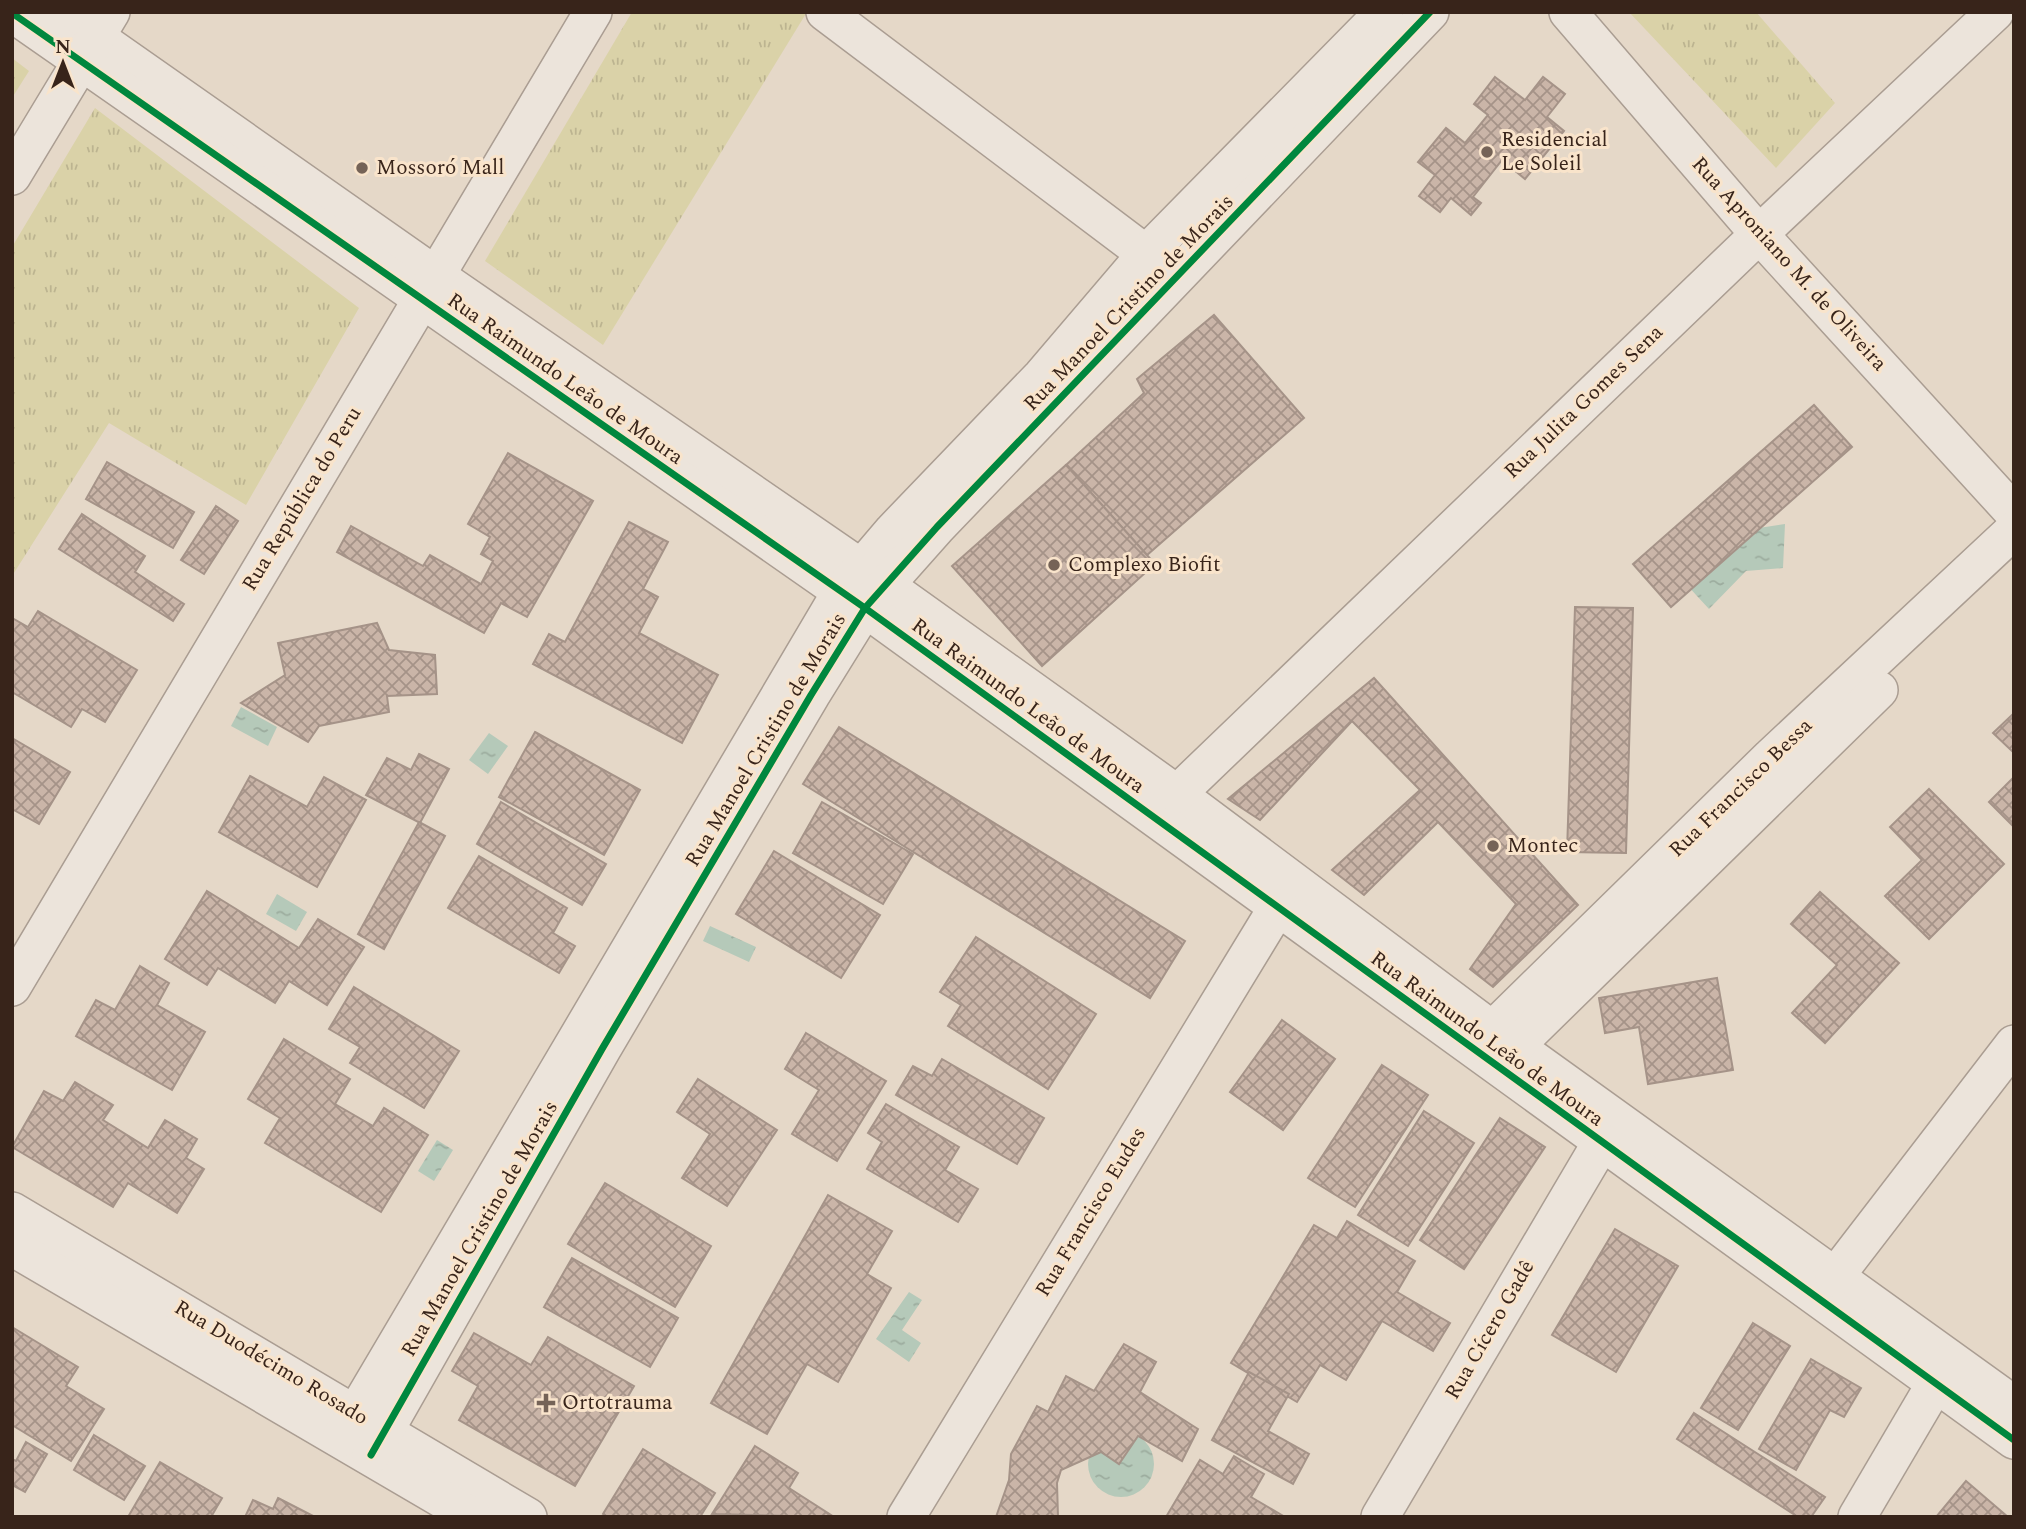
<svg xmlns="http://www.w3.org/2000/svg" width="2026" height="1529" viewBox="0 0 2026 1529" font-family="Spectral,serif">
<defs>
<pattern id="grass-tufts" width="24" height="20" patternUnits="userSpaceOnUse" patternTransform="scale(1.75)"><rect width="24" height="20" fill="#dad2a8"/><path d="M3 7l-1-3M5 7V3M7 7l1-3M15 17l-1-3M17 17v-4M19 17l1-3" fill="none" stroke="#bcb490"/></pattern>
<pattern id="water-ripples" width="26" height="14" patternUnits="userSpaceOnUse" patternTransform="scale(1.75)"><rect width="26" height="14" fill="#b5c9b9"/><path d="M2 4q2-2 4 0t4 0M15 11q2-2 4 0t4 0" fill="none" stroke="#9cac9e"/></pattern>
<pattern id="building-cross-hatch" width="8" height="8" patternUnits="userSpaceOnUse" patternTransform="scale(1.75)"><rect width="8" height="8" fill="#cab5a8"/><path d="M0 0l8 8M0 8l8-8" fill="none" stroke="#a59388"/></pattern>
</defs>
<rect width="100%" height="100%" fill="#e5d8c8"/>
<g fill="url(#grass-tufts)">
<path d="M632,12h175l-204,333 -118,-84z"/>
<path d="M1629,12h127l79,91 -59,65z"/>
<path d="M12,58l17,13 -17,27z"/>
<path d="M95,108l264,200 -113,197 -137,-82 -97,153v-329z"/>
</g>
<g fill="url(#water-ripples)">
<path d="M1785,524l-2,44 -37,3 -37,38 -34,-37 32,-36z"/>
<path d="M241,707l36,20 -9,19 -37,-20z"/>
<path d="M489,733l19,13 -20,28 -19,-14z"/>
<path d="M277,894l30,18 -11,19 -30,-17z"/>
<path d="M710,926l46,21 -7,15 -46,-21z"/>
<path d="M437,1140l16,10 -19,31 -16,-10z"/>
<path d="M909,1292l13,8 -20,30 19,13 -12,19 -33,-23z"/>
<circle cx="1121" cy="1464" r="33"/>
</g>
<g fill="url(#building-cross-hatch)" stroke="#a59388" stroke-width="2">
<path d="M1495,77l30,23 18,-23 22,17 -18,23 17,14 -39,48 -23,-19 -29,37 8,6 -10,12 -20,-17 -11,14 -21,-16 16,-21 -17,-13 28,-34 19,15 23,-28 -14,-11z"/>
<path d="M1214,315l90,103 -157,137 -81,-90 78,-72 -7,-14z"/>
<path d="M1814,405l38,42 -181,160 -38,-43z"/>
<path d="M508,453l85,48 -66,116 -26,-14 -17,30 -147,-81 14,-26 72,40 7,-11 51,29 12,-23 -12,-7 9,-17 -22,-13z"/>
<path d="M107,462l87,50 -21,36 -87,-49z"/>
<path d="M1066,465l89,99 -113,102 -90,-100z"/>
<path d="M216,506l22,15 -34,53 -23,-14z"/>
<path d="M82,514l63,42 -10,16 49,32 -11,17 -114,-72z"/>
<path d="M629,522l39,20 -25,47 15,8 -19,36 79,42 -36,68 -149,-79 16,-30 16,8z"/>
<path d="M1575,607l58,1 -7,245 -59,-1z"/>
<path d="M38,611l99,59 -32,52 -23,-13 -11,18 -59,-35v-74l16,9z"/>
<path d="M377,623l12,27 46,5 2,39 -50,2 2,16 -70,14 -11,16 -67,-39 44,-28 -7,-32z"/>
<path d="M1374,678l204,227 -85,82 -23,-18 46,-65 -78,-82 -74,73 -32,-25 88,-80 -68,-69 -92,99 -32,-21z"/>
<path d="M2014,713v40l-21,-20z"/>
<path d="M839,727l346,214 -35,57 -347,-214z"/>
<path d="M535,732l105,58 -36,65 -105,-58z"/>
<path d="M12,738l58,34 -31,52 -27,-15z"/>
<path d="M419,754l30,15 -29,54 -54,-28 21,-37 24,12z"/>
<path d="M250,776l57,31 17,-30 42,23 -49,87 -98,-55z"/>
<path d="M2014,777v50l-25,-25z"/>
<path d="M1929,789l75,75 -75,75 -44,-43 37,-36 -32,-33z"/>
<path d="M501,802l105,62 -24,41 -105,-61z"/>
<path d="M822,802l91,52 -30,50 -90,-51z"/>
<path d="M419,822l26,14 -61,113 -26,-15z"/>
<path d="M774,851l106,64 -39,63 -105,-64z"/>
<path d="M479,856l88,52 -14,25 22,13 -16,27 -111,-65z"/>
<path d="M207,891l92,57 19,-29 46,28 -37,58 -38,-24 -14,22 -57,-35 -11,17 -42,-26z"/>
<path d="M1820,892l79,71 -74,80 -33,-30 45,-48 -46,-41z"/>
<path d="M976,937l120,77 -48,75 -100,-63 13,-21 -21,-13z"/>
<path d="M140,966l29,17 -12,22 48,27 -33,58 -96,-54 20,-36 19,10z"/>
<path d="M1717,978l16,92 -85,14 -9,-57 -34,6 -6,-35z"/>
<path d="M354,987l105,64 -35,57 -74,-45 10,-16 -31,-18z"/>
<path d="M1282,1020l53,39 -52,71 -53,-38z"/>
<path d="M806,1033l80,48 -49,80 -45,-27 27,-44 -34,-21z"/>
<path d="M284,1039l66,40 -15,25 38,22 11,-18 44,27 -47,77 -116,-69 15,-25 -32,-19z"/>
<path d="M942,1059l102,59 -27,46 -121,-69 17,-29 19,10z"/>
<path d="M1382,1065l46,30 -73,112 -47,-29z"/>
<path d="M698,1079l79,51 -50,76 -45,-28 28,-44 -33,-22z"/>
<path d="M75,1082l38,23 -10,15 45,28 17,-28 32,19 -11,19 18,11 -27,44 -49,-30 -15,24 -101,-60 32,-56 19,10z"/>
<path d="M886,1104l73,43 -14,23 33,19 -20,33 -91,-53 15,-27 -14,-9z"/>
<path d="M1424,1111l50,32 -66,103 -50,-31z"/>
<path d="M1500,1118l45,29 -81,122 -44,-29z"/>
<path d="M605,1183l106,63 -36,61 -107,-63z"/>
<path d="M828,1195l64,36 -25,43 24,14 -53,94 -31,-18 -40,70 -56,-31z"/>
<path d="M1347,1221l68,40 -18,31 53,31 -17,28 -51,-30 -36,59 -26,-15 -23,37 -66,-39 83,-138 23,13z"/>
<path d="M1615,1229l63,37 -62,106 -64,-37z"/>
<path d="M572,1258l106,60 -28,49 -106,-60z"/>
<path d="M1753,1323l37,23 -52,84 -37,-22z"/>
<path d="M12,1327l66,40 -12,19 38,23 -33,52 -59,-36z"/>
<path d="M474,1333l57,32 17,-28 86,49 -59,100 -116,-66 19,-34 -26,-15z"/>
<path d="M1124,1344l32,18 -16,30 58,37 -16,32 -44,-25 -19,28 -18,-12 -40,18 -4,13 1,34h-62l13,-37 2,-26 26,-48 11,6 18,-36 28,15z"/>
<path d="M1811,1359l50,29 -17,29 -14,-7 -34,60 -37,-21z"/>
<path d="M1249,1372l40,22 -21,37 41,23 -16,30 -81,-44z"/>
<path d="M1694,1413l131,84 -14,20h-13l-121,-78z"/>
<path d="M94,1435l51,31 -21,34 -50,-30z"/>
<path d="M26,1442l21,12 -22,38 -13,-7v-26l4,2z"/>
<path d="M755,1446l43,27 -9,15 45,29 -122,-3z"/>
<path d="M643,1449l72,44 -15,24h-92l-5,-3z"/>
<path d="M1234,1456l30,18 -13,23 34,20h-119l34,-57 23,14z"/>
<path d="M160,1462l62,36 -11,19h-83z"/>
<path d="M1966,1481l42,36h-72z"/>
<path d="M278,1498l37,19h-70l8,-17 20,9z"/>
</g>
<g fill="none" stroke-linecap="round" stroke-linejoin="round">
<g stroke="#aa9d92" stroke-width="40">
<g id="minor">
<path d="M60,12l375,263 426,293 316,226 314,235 523,376"/>
<path d="M825,12l321,242 16,17"/>
<path d="M1568,12l191,222 255,279"/>
<path d="M12,13l853,595 1149,832"/>
<path d="M12,176l99,-164"/>
<path d="M1177,794l598,-575 220,-207"/>
<path d="M12,987l581,-975"/>
<path d="M1477,1045l294,-288 243,-227"/>
<path d="M1498,1063l381,-373"/>
<path d="M12,1211l516,306"/>
<path d="M12,1247l461,270"/>
<path d="M1834,1278l180,-234"/>
<path d="M341,1438l500,-846 52,-61 149,-155 104,-122 238,-242"/>
<path d="M371,1455l231,-406 209,-354 54,-87 72,-81 493,-515"/>
<path d="M906,1517l371,-609"/>
<path d="M1380,1517l221,-374"/>
<path d="M1857,1517l90,-153"/>
</g>
</g>
<use href="#minor" stroke="#ece4db" stroke-width="37"/>
<g stroke="#f9e4cb" stroke-width="11">
<g id="cycleway">
<path d="M12,13l853,595 1149,832"/>
<path d="M371,1455l231,-406 209,-354 54,-87 72,-81 493,-515"/>
</g>
</g>
<use href="#cycleway" stroke="#00873e" stroke-width="7"/>
</g>
<g fill="#756357" stroke="#f9e4cb" stroke-width="2.5">
<circle cx="1487" cy="152" r="7"/>
<circle cx="362" cy="168" r="7"/>
<circle cx="1054" cy="565" r="7"/>
<circle cx="1493" cy="846" r="7"/>
<path d="M542.5 1392.5h7v7h7v7h-7v7h-7v-7h-7v-7h7z"/>
</g>
<g text-anchor="middle" dominant-baseline="central" stroke-width="6" stroke-linejoin="round" paint-order="stroke">
<g font-size="21" fill="#38241a" stroke="#f9e4cb" text-anchor="start">
<text x="1501" y="140">Residencial<tspan x="1501" dy="24">Le Soleil</tspan></text>
<text x="376" y="168">Mossoró Mall</text>
<text x="1068" y="565">Complexo Biofit</text>
<text x="1507" y="846">Montec</text>
<text x="562" y="1403">Ortotrauma</text>
</g>
<g font-size="21" fill="#38241a" stroke="#f9e4cb">
<text transform="translate(1789 264) rotate(48)">Rua Aproniano M. de Oliveira</text>
<text transform="translate(1129 303) rotate(-46)">Rua Manoel Cristino de Morais</text>
<text transform="translate(565 379) rotate(35)">Rua Raimundo Leão de Moura</text>
<text transform="translate(1584 402) rotate(-44)">Rua Julita Gomes Sena</text>
<text transform="translate(302 499) rotate(-59)">Rua República do Peru</text>
<text transform="translate(1028 706) rotate(36)">Rua Raimundo Leão de Moura</text>
<text transform="translate(766 740) rotate(-59)">Rua Manoel Cristino de Morais</text>
<text transform="translate(1741 788) rotate(-44)">Rua Francisco Bessa</text>
<text transform="translate(1487 1039) rotate(36)">Rua Raimundo Leão de Moura</text>
<text transform="translate(1091 1212) rotate(-59)">Rua Francisco Eudes</text>
<text transform="translate(480 1229) rotate(-60)">Rua Manoel Cristino de Morais</text>
<text transform="translate(1490 1330) rotate(-60)">Rua Cícero Gadê</text>
<text transform="translate(271 1363) rotate(31)">Rua Duodécimo Rosado</text>
</g>
</g>
<rect width="2026" height="1529" fill="none" stroke="#38241a" stroke-width="28"/>
<g transform="translate(63 63)" stroke="#f9e4cb" stroke-width="5" paint-order="stroke">
<path d="M0-5L12 26L0 18L-12 26Z" fill="#38241a"/>
<text y="-10" font-size="19" font-weight="bold" text-anchor="middle" fill="#38241a">N</text>
</g>
</svg>
